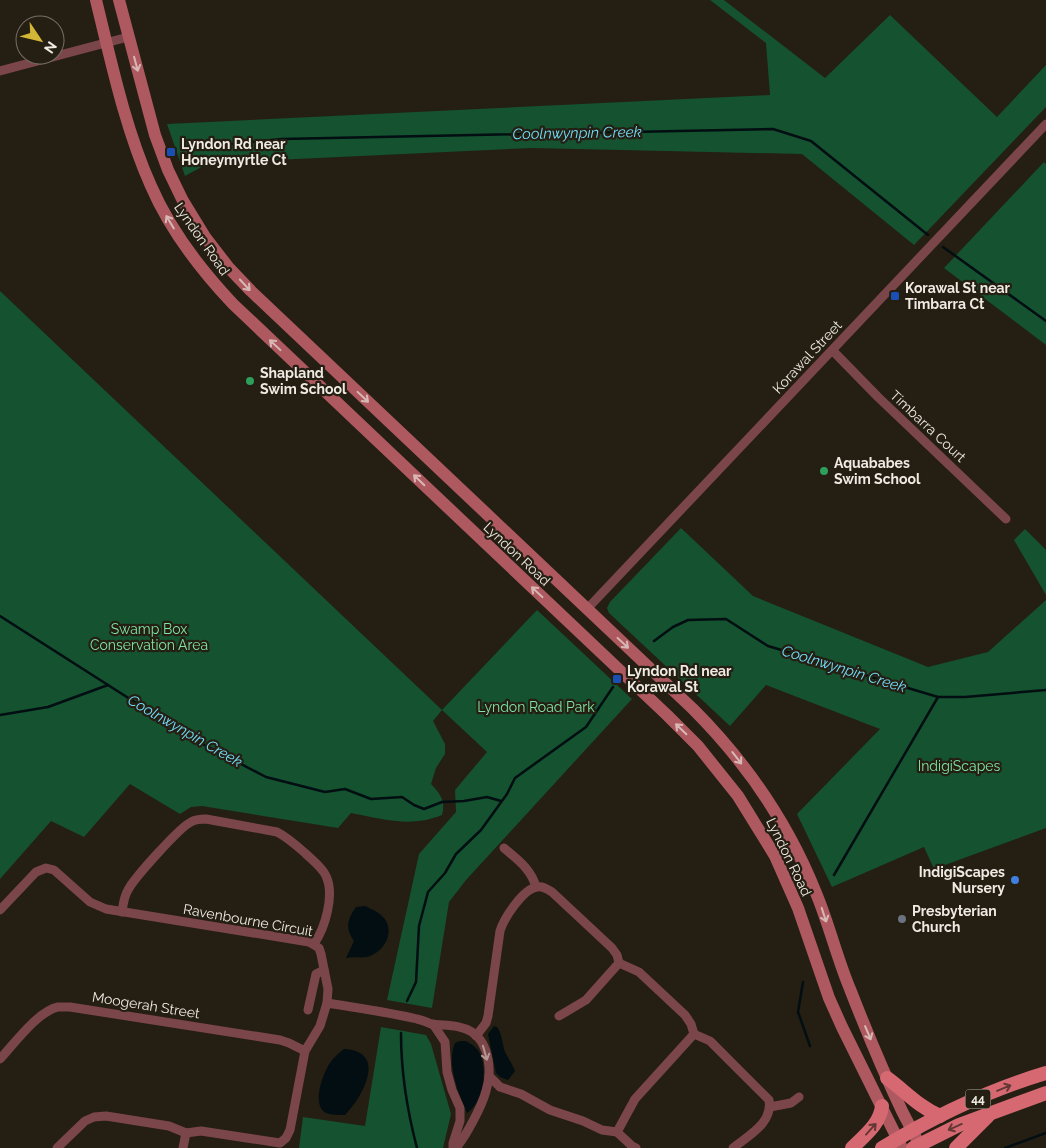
<svg xmlns="http://www.w3.org/2000/svg" width="1046" height="1148" viewBox="0 0 1046 1148" font-family="Raleway,sans-serif">
<rect width="100%" height="100%" fill="#251e13"/>
<g fill="#145230">
<path d="M710,0h14l101,78 65,-63 107,102 49,-52v42l-132,138 -112,-91 -270,-6 -323,15 -24,13 -18,-52 603,-29 -4,-52z"/>
<path d="M1044,162l2,2v181l-102,-77z"/>
<path d="M0,291l442,419 95,-100 95,89 -166,181 -17,22 -17,106 -45,-8 32,-146 37,-42 -1,-22 32,-38 -45,-42 -9,11 12,23v10l-9,14 -5,16c9,10 15,16 11,31 -32,13 -58,4 -91,-2l-13,15 -136,-22 -11,1 -11,7 -50,-30 -46,53 -33,-16 -51,58z"/>
<path d="M681,528l72,68 175,71 60,-15 58,-52v228l-112,41 -10,-22 -92,40 -35,-73 83,-85 -114,-44 -36,41 -121,-113 -2,-5 3,-6z"/>
<path d="M1025,529l21,21v45l-32,-55z"/>
<path d="M381,1027l45,8 5,9 20,70 -8,34h-144l4,-31 62,9z"/>
</g>
<g fill="#020e11">
<path d="M365,906c6,3 12,5 17,10 14,13 4,34 -12,40 -7,3 -16,0 -24,2l8,-17c-9,-12 -7,-22 2,-34z"/>
<path d="M494,1026l3,1c5,7 5,16 8,25 3,6 7,11 10,19l-7,9 -8,-3 -4,-4 -8,-39z"/>
<path d="M460,1041h6c5,3 12,7 14,13 8,17 3,49 -13,59 -8,-18 -21,-50 -12,-70z"/>
<path d="M344,1049c44,2 19,48 1,66 -6,0 -13,0 -19,-2 -15,-8 -3,-40 4,-50 4,-6 9,-10 14,-14z"/>
</g>
<g fill="none" stroke-linecap="round" stroke-linejoin="round">
<g stroke="#020e11" stroke-width="2.5">
<path d="M191,148l91,-9 491,-10 38,12 117,94"/>
<path d="M943,247l103,74"/>
<path d="M0,616l191,122 75,39 59,15 20,-3 26,10 31,-2 12,8 10,4 18,-7 22,-1 23,-4 14,4"/>
<path d="M654,641l19,-14 15,-7 38,-1 42,27 170,51h27l81,-7"/>
<path d="M0,715l48,-8 60,-22"/>
<path d="M834,875l104,-178"/>
<path d="M803,982l-5,30 12,34"/>
<path d="M407,1001l9,-19 3,-56 9,-34 17,-19 11,-19 25,-24 26,-36 8,-16 71,-51 27,-40"/>
<path d="M401,1033c0,40 6,77 16,115"/>
<path d="M1005,1148l41,-15"/>
</g>
<g stroke="#7b4649" stroke-width="9">
<path d="M0,71l128,-34"/>
<path d="M833,351l45,46 128,122"/>
<path d="M587,609l459,-485"/>
<path d="M504,848c14,12 27,21 32,39"/>
<path d="M0,910l36,-38 10,-4 8,2 36,32 16,7 203,33 10,6 2,6 7,35 -1,14 -7,23 -15,25 -15,79 -4,8 -6,5 -79,-12 -15,2 -17,-7 -63,-10 -12,1 -9,4 -28,27"/>
<path d="M122,912c1,-7 2,-16 6,-22 6,-12 52,-63 63,-68 5,-3 10,-3 15,-3l71,13c10,5 19,13 28,21 7,7 17,14 21,23 9,19 -1,52 -12,68"/>
<path d="M619,963l20,9 46,43 6,9 3,10"/>
<path d="M327,1003c30,5 61,9 90,16 5,1 10,3 14,5 14,2 28,0 41,8 18,12 20,41 14,59 -4,15 -20,45 -30,57"/>
<path d="M308,1010l8,-36 8,-4"/>
<path d="M433,1024l12,18 2,30 5,18 8,18v13l-7,22v5"/>
<path d="M476,1036l10,-13 2,-7 12,-85c4,-13 23,-42 37,-44 6,-1 10,2 15,5l60,56 5,7 2,8 -33,37 -27,16"/>
<path d="M0,1059c14,-15 38,-48 58,-52 3,0 8,0 12,0l210,33 9,3 16,8"/>
<path d="M489,1076l11,11 21,7 29,16 33,11 19,9 15,2 18,-33 59,-65 16,7 59,59c4,23 -20,35 -36,48"/>
<path d="M770,1107l21,-4 8,-6"/>
<path d="M617,1132l15,14 4,2"/>
<path d="M183,1148l3,-15"/>
</g>
<g stroke="#ae5960" stroke-width="12">
<path d="M96,0c15,61 29,128 55,186 19,44 49,83 82,118l434,411 31,31 40,50 37,60 23,52 31,90 13,29 60,121"/>
<path d="M119,0l36,135 13,35 15,31 22,36 24,31 22,23 442,418c53,53 95,114 123,184 13,31 21,65 34,96 16,41 33,82 52,122 6,12 13,24 19,37"/>
</g>
<g stroke="#d66872" stroke-width="14">
<path d="M887,1078c18,13 32,29 53,38"/>
<path d="M852,1148c13,-13 28,-24 30,-42"/>
<path d="M882,1148c51,-31 107,-58 164,-75"/>
<path d="M913,1148l46,-23 87,-32"/>
<path d="M956,1148l32,-32"/>
</g>
</g>
<defs><path id="oneway-shaft" d="M-6 0H5M1.5-3L5.5 0L1.5 3" fill="none" stroke-width="1.6" stroke-linecap="round" stroke-linejoin="round" transform="scale(1.25)"/></defs>
<g stroke="#d8b8b5">
<use href="#oneway-shaft" transform="translate(136 64) rotate(75)"/>
<use href="#oneway-shaft" transform="translate(170 222) rotate(-121)"/>
<use href="#oneway-shaft" transform="translate(245 285) rotate(47)"/>
<use href="#oneway-shaft" transform="translate(275 345) rotate(-137)"/>
<use href="#oneway-shaft" transform="translate(363 397) rotate(43)"/>
<use href="#oneway-shaft" transform="translate(419 480) rotate(-136)"/>
<use href="#oneway-shaft" transform="translate(537 592) rotate(-137)"/>
<use href="#oneway-shaft" transform="translate(623 643) rotate(43)"/>
<use href="#oneway-shaft" transform="translate(681 729) rotate(-136)"/>
<use href="#oneway-shaft" transform="translate(737 758) rotate(52)"/>
<use href="#oneway-shaft" transform="translate(824 915) rotate(72)"/>
<use href="#oneway-shaft" transform="translate(868 1033) rotate(67)"/>
</g>
<use stroke="#b59896" href="#oneway-shaft" transform="translate(485 1053) rotate(74)"/>
<g stroke="#633834">
<use href="#oneway-shaft" transform="translate(1004 1088) rotate(-22)"/>
<use href="#oneway-shaft" transform="translate(955 1127) rotate(156)"/>
<use href="#oneway-shaft" transform="translate(871 1129) rotate(-48)"/>
</g>
<g fill="#1a4fb4" stroke="#251e13" stroke-width="2">
<rect x="166" y="147" width="10" height="10" rx="2.5"/>
<rect x="890" y="291" width="10" height="10" rx="2.5"/>
<rect x="612" y="674" width="10" height="10" rx="2.5"/>
</g>
<g fill="#2e9e5b" stroke="#251e13" stroke-width="2">
<circle cx="250" cy="381" r="5"/>
<circle cx="824" cy="471" r="5"/>
</g>
<circle fill="#3f7fe0" stroke="#251e13" stroke-width="2" cx="1015" cy="880" r="5"/>
<circle fill="#6b7280" stroke="#251e13" stroke-width="2" cx="902" cy="919" r="5"/>
<g text-anchor="middle" dominant-baseline="central" stroke-width="4.5" stroke-linejoin="round" paint-order="stroke">
<rect fill="#251e13" stroke="#b2aea5" stroke-width="1" x="965.5" y="1089.5" width="25" height="19" rx="4"/>
<g font-size="12" font-weight="bold" fill="#efebe3">
<text x="978" y="1099">44</text>
</g>
<g font-size="14" font-weight="bold" fill="#efebe3" stroke="#251e13" text-anchor="start">
<text x="181" y="144">Lyndon Rd near<tspan x="181" dy="16">Honeymyrtle Ct</tspan></text>
<text x="905" y="288">Korawal St near<tspan x="905" dy="16">Timbarra Ct</tspan></text>
<text x="260" y="373">Shapland<tspan x="260" dy="16">Swim School</tspan></text>
<text x="834" y="463">Aquababes<tspan x="834" dy="16">Swim School</tspan></text>
<text x="627" y="671">Lyndon Rd near<tspan x="627" dy="16">Korawal St</tspan></text>
<text x="1005" y="872" text-anchor="end">IndigiScapes<tspan x="1005" dy="16">Nursery</tspan></text>
<text x="912" y="911">Presbyterian<tspan x="912" dy="16">Church</tspan></text>
</g>
<g font-size="14" fill="#efebe3" stroke="#251e13">
<text transform="translate(202 239) rotate(55)">Lyndon Road</text>
<text transform="translate(807 357) rotate(-47)">Korawal Street</text>
<text transform="translate(928 426) rotate(43)">Timbarra Court</text>
<text transform="translate(517 554) rotate(43)">Lyndon Road</text>
<text transform="translate(789 857) rotate(64)">Lyndon Road</text>
<text transform="translate(248 920) rotate(10)">Ravenbourne Circuit</text>
<text transform="translate(146 1005) rotate(9)">Moogerah Street</text>
</g>
<g font-size="14" fill="#7ee5a4" stroke="#251e13">
<text x="149" y="629">Swamp Box<tspan x="149" dy="16">Conservation Area</tspan></text>
<text x="536" y="707">Lyndon Road Park</text>
<text x="959" y="766">IndigiScapes</text>
</g>
<g font-size="15" font-style="italic" fill="#70ddf8" stroke="#251e13">
<text transform="translate(577 133) rotate(-1)">Coolnwynpin Creek</text>
<text transform="translate(844 669) rotate(17)">Coolnwynpin Creek</text>
<text transform="translate(185 731) rotate(30)">Coolnwynpin Creek</text>
</g>
</g>
<g transform="translate(40 40) rotate(125)"><circle r="24" fill="#251e13" stroke="#767066"/>
<path d="M0-4L9 19L0 12L-9 19Z" fill="#d3b635"/>
<text y="-8" font-size="14" font-weight="bold" text-anchor="middle" fill="#efebe3">N</text>
</g>
</svg>
